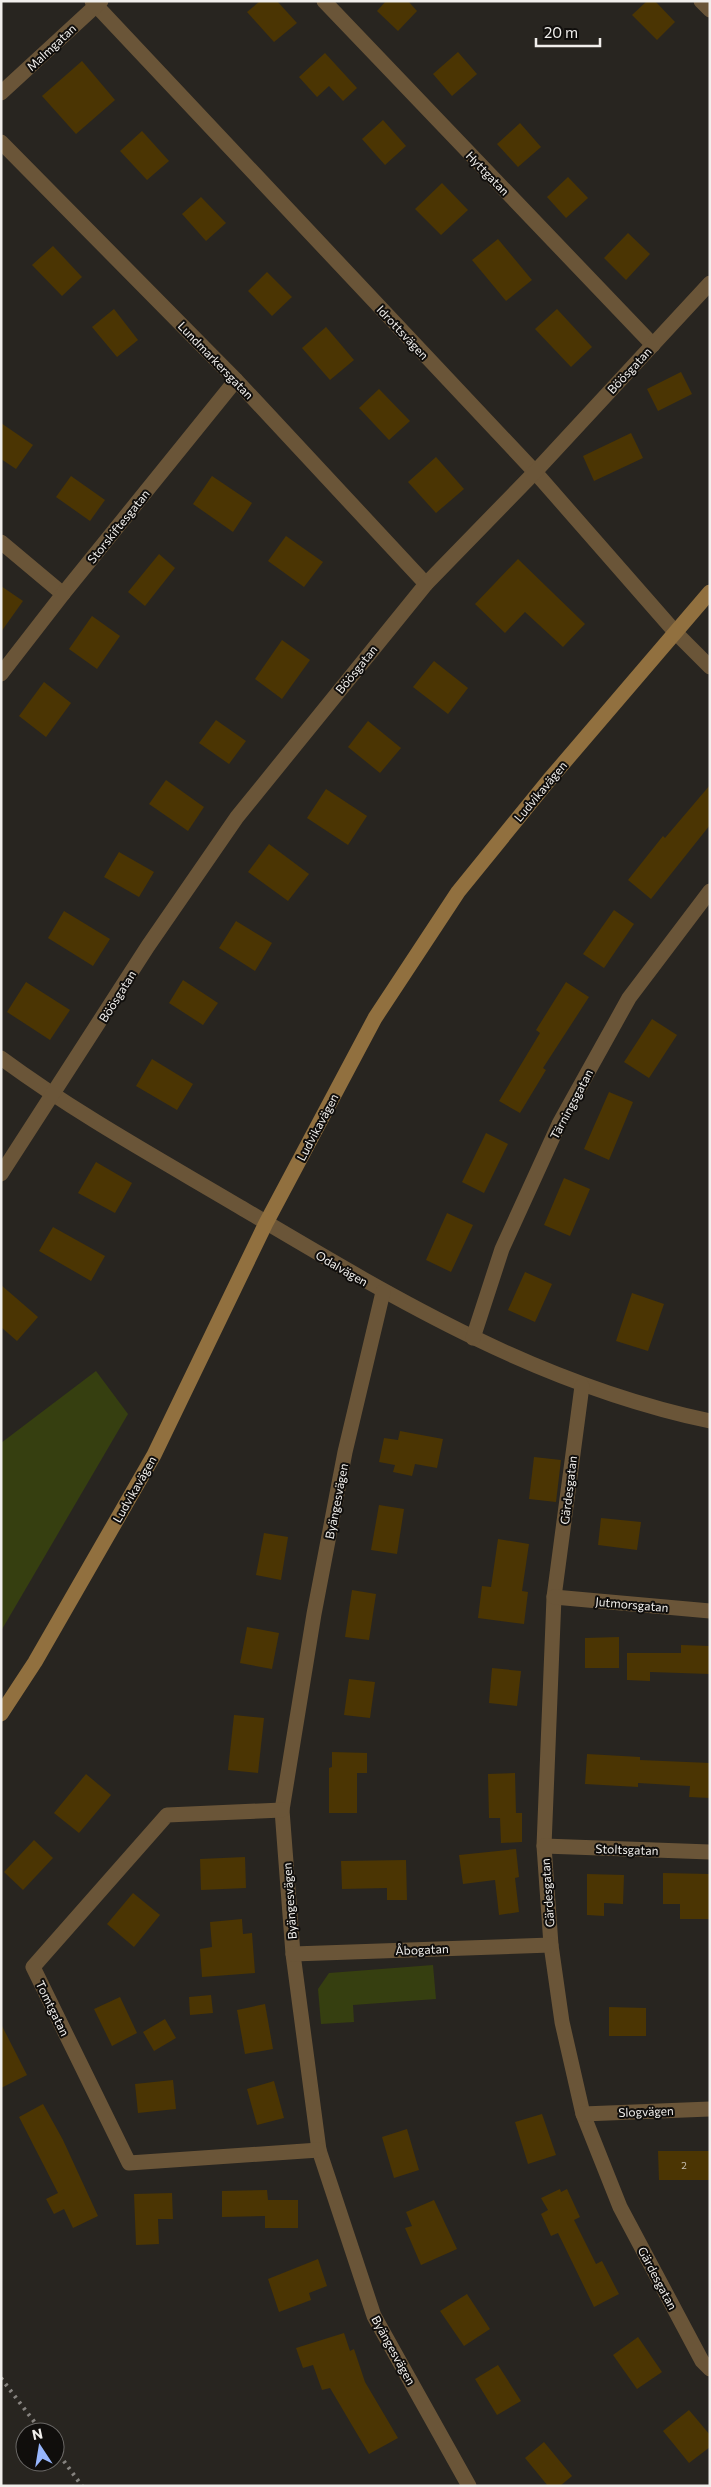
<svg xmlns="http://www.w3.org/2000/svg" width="711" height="2487" viewBox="0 0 711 2487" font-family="Commissioner,sans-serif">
<rect width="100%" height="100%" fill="#282520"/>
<g fill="#363f10">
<path d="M96,1371l32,43 -127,217v-188z"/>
<path d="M433,1965l3,34 -83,6 1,17 -33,2 -3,-35 11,-16z"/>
</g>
<g fill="#4b3503">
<path d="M260,1h17l20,22 -23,19 -27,-30z"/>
<path d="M386,1h22l9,10 -19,20 -21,-20z"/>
<path d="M647,1h8l20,21 -18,18 -25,-25z"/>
<path d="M458,52l19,22 -25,22 -19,-22z"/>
<path d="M325,53l32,35 -14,13 -14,-15 -12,11 -18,-20z"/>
<path d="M82,61l33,39 -39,34 -34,-38z"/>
<path d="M383,120l23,26 -21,19 -23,-26z"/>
<path d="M520,123l21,24 -23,20 -21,-23z"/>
<path d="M142,131l27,30 -22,19 -27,-29z"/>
<path d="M568,177l20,21 -22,20 -19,-21z"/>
<path d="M442,183l26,27 -27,25 -26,-26z"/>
<path d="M201,197l25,26 -20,18 -24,-27z"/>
<path d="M628,233l22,21 -24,26 -22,-22z"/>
<path d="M498,239l34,41 -26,21 -34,-41z"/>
<path d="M53,246l29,31 -20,19 -30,-31z"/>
<path d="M267,272l25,25 -20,19 -24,-25z"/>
<path d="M114,309l24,31 -21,17 -25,-30z"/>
<path d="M557,309l35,38 -21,20 -36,-38z"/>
<path d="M326,327l28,33 -24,20 -28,-32z"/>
<path d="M681,372l11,22 -34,17 -11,-22z"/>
<path d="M379,389l31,32 -21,19 -30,-32z"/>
<path d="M1,423l32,22 -17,24 -15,-10z"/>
<path d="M631,433l12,25 -49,23 -11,-25z"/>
<path d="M436,457l28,32 -28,24 -28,-31z"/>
<path d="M71,476l34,24 -15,21 -34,-24z"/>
<path d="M212,476l40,27 -19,29 -40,-28z"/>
<path d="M286,536l37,26 -19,25 -36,-26z"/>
<path d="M159,554l16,14 -30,38 -17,-14z"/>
<path d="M518,559l67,65 -22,23 -38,-35 -20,21 -30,-29z"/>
<path d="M1,586l22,15 -22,31z"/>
<path d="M92,616l28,20 -23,33 -28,-20z"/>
<path d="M282,640l28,20 -28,39 -27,-20z"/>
<path d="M434,661l34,27 -20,26 -35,-27z"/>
<path d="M44,682l27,21 -25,34 -27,-21z"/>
<path d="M216,720l30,21 -17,23 -30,-21z"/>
<path d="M368,721l33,27 -21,25 -32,-26z"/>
<path d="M166,780l38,27 -16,24 -39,-27z"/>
<path d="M710,785v40l-59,74 -23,-19 35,-44 2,2z"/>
<path d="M326,789l41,27 -19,29 -41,-27z"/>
<path d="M269,844l40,30 -21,27 -40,-29z"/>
<path d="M119,852l35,20 -15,25 -35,-20z"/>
<path d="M614,910l20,14 -30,44 -21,-14z"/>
<path d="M64,911l46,28 -17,27 -45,-28z"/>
<path d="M236,921l36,22 -17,28 -36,-23z"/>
<path d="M183,980l35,23 -15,22 -34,-22z"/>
<path d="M26,982l44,28 -20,30 -43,-28z"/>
<path d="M566,982l23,15 -46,71 3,2 -26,43 -21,-12 41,-68 -4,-3z"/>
<path d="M652,1019l25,16 -28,43 -25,-16z"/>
<path d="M152,1059l41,25 -16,26 -41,-24z"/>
<path d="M609,1092l24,10 -24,58 -25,-11z"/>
<path d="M486,1133l22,11 -24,49 -22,-11z"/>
<path d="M96,1162l36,21 -17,30 -37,-20z"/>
<path d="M564,1178l26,11 -20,47 -26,-11z"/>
<path d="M447,1213l26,12 -22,47 -25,-12z"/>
<path d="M53,1227l52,29 -14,25 -52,-30z"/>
<path d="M525,1272l27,12 -17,38 -27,-12z"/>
<path d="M1,1285l37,32 -21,24 -16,-14z"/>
<path d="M632,1293l32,11 -16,47 -32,-10z"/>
<path d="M400,1431l43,8 -6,29 -22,-4 -3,12 -19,-4 2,-7 -16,-3 5,-24 14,2z"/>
<path d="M534,1457l27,3 -5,42 -27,-3z"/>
<path d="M379,1505l25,4 -7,45 -26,-4z"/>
<path d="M601,1518l40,4 -4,28 -39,-5z"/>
<path d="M264,1533l24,4 -7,43 -25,-5z"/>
<path d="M498,1539l31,5 -7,47 6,1 -4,32 -46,-6 4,-32 9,1z"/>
<path d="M352,1590l24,4 -7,46 -24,-3z"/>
<path d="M247,1627l32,6 -7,36 -32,-6z"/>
<path d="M619,1637v31h-34v-30z"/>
<path d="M681,1645l29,1v28l-60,-2v9l-23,-1v-27h54z"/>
<path d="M492,1668l29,3 -4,35 -28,-3z"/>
<path d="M349,1679l26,3 -5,36 -26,-3z"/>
<path d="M234,1715l30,3 -6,55 -30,-3z"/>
<path d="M332,1752l35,1v20h-10v40h-28v-45l3,-1z"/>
<path d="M587,1754l53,3v3l70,3v35l-21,-1 1,-11 -52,-3v4l-53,-3z"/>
<path d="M515,1773l1,40h6v29l-21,1 -1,-25h-11l-1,-44z"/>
<path d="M86,1774l25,21 -32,38 -25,-20z"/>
<path d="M34,1840l19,18 -30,32 -19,-18z"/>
<path d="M516,1849l3,28 -4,1 4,34 -20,3 -4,-35 -32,4 -4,-29z"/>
<path d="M245,1857l1,31 -45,2 -1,-31z"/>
<path d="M406,1860l1,40h-20v-12l-45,1 -1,-28z"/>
<path d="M663,1873l46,1 1,45h-30v-15h-17z"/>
<path d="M587,1874l37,1 -1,29 -19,-1v13l-17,-1z"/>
<path d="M133,1893l27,22 -26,32 -27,-23z"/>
<path d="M242,1919l1,15 9,-1 3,40 -53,4 -2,-28 12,-2 -2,-25z"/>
<path d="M211,1995l2,18 -23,2 -1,-18z"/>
<path d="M120,1997l17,36 -25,13 -18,-37z"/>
<path d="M265,2004l8,45 -28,5 -8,-44z"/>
<path d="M609,2007l37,1v28h-37z"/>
<path d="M165,2019l11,19 -22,13 -11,-19z"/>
<path d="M1,2024l26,51 -26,13z"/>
<path d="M173,2080l3,29 -38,4 -3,-29z"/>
<path d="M274,2081l10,37 -27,7 -10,-36z"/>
<path d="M43,2104l20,36 35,76 -25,12 -9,-19 -10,5 -8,-15 12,-6 -39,-76z"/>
<path d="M542,2114l14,41 -28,9 -13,-42z"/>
<path d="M407,2129l12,41 -25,8 -12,-41z"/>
<path d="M658,2151h51v29h-50z"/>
<path d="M560,2189l1,3 6,-3 13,28 -6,3 22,44 6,-3 17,33 -25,13 -36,-74 -7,3 -10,-22 7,-4 -7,-12z"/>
<path d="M267,2190l1,10h30v28h-33v-12l-43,1v-26z"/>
<path d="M172,2193l1,26h-15l1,25 -23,1 -2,-51z"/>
<path d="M434,2200l23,49 -36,16 -16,-37 7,-2 -6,-14z"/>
<path d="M318,2259l9,27 -18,7 2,7 -32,12 -11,-33z"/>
<path d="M467,2294l23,35 -26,17 -24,-35z"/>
<path d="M344,2333l6,18 4,-2 11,33 33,56 -29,16 -39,-66 -8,2 -9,-25 -10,3 -7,-20z"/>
<path d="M638,2337l24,35 -25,17 -24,-34z"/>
<path d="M498,2365l23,36 -24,14 -22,-36z"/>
<path d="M689,2410l21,25v12l-21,16 -26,-32z"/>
<path d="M544,2442l28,34 -12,10h-12l-23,-28z"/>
</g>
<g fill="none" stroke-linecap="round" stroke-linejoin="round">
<g stroke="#6a5538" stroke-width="15">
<path d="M92,1l443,471 141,161 34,34"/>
<path d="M324,1l329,344"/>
<path d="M701,1l9,9"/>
<path d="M1,93l100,-92"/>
<path d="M1,142l235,238 190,204"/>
<path d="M1,542l62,52"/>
<path d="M1,674l62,-80 173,-214"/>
<path d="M1,1058c76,56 158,101 239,149 152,90 295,177 470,214"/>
<path d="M1,1174l147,-228 89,-129 189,-233 109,-112 175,-189"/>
<path d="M383,1292l-38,160 -31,162 -32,196 11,144 26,196 55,166 95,170"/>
<path d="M473,1338l29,-89 57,-125 70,-126 81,-107"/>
<path d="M582,1386l-28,211 -10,249 7,99 11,77 21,92 37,93 82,154 8,8"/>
<path d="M554,1597l156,14"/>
<path d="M282,1810l-115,5 -134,152 96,196 190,-13"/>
<path d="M544,1846l166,6"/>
<path d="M293,1954l258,-9"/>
<path d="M583,2114l127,-5"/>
</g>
<path stroke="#91703f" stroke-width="15" d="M1,1714l34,-52 119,-207 112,-232 109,-205 83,-126 91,-112 161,-188"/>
<g stroke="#86837f" stroke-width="4" stroke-dasharray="2.5 5" stroke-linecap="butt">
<path d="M1,2378l41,54"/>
<path d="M55,2449l27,37"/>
</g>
</g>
<g text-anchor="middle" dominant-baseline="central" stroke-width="4" stroke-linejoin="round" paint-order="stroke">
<g font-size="10" fill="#c8c0b2">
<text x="684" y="2165">2</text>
</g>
<g font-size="12" fill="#f1efec" stroke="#100e0c">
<text transform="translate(51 47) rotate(-43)">Malmgatan</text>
<text transform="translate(488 173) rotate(46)">Hyttgatan</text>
<text transform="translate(403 332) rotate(47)">Idrottsvägen</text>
<text transform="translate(216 360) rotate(46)">Lundmarkersgatan</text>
<text transform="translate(629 370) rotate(-47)">Böösgatan</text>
<text transform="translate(118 526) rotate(-51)">Storskiftesgatan</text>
<text transform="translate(356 669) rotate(-51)">Böösgatan</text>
<text transform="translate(540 791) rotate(-50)">Ludvikavägen</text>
<text transform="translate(117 996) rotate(-58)">Böösgatan</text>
<text transform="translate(571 1104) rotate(-62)">Tärningsgatan</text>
<text transform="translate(317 1127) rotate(-62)">Ludvikavägen</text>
<text transform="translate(342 1268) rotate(30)">Odalvägen</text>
<text transform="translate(134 1489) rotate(-60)">Ludvikavägen</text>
<text transform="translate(568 1490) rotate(-83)">Gärdesgatan</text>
<text transform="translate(336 1501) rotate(-79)">Byängesvägen</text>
<text transform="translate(632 1604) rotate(5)">Jutmorsgatan</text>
<text transform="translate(627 1849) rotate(2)">Stoltsgatan</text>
<text transform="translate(547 1893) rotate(-94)">Gärdesgatan</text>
<text transform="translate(289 1901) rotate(-94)">Byängesvägen</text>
<text transform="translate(422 1949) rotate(-2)">Åbogatan</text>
<text transform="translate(53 2008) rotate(64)">Tomtgatan</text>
<text transform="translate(646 2111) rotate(-2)">Slogvägen</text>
<text transform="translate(658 2278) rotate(62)">Gärdesgatan</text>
<text transform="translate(394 2350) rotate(61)">Byängesvägen</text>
</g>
</g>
<rect width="711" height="2487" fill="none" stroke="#f1efec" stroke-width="5"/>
<g transform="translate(40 2447) rotate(348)"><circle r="24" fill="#100e0c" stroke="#6a6866"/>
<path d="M0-4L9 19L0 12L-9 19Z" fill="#97b6fd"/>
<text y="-8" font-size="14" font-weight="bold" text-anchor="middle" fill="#f1efec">N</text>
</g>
<path d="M536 38v8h64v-8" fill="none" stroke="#f1efec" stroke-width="2.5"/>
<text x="544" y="38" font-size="15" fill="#f1efec" stroke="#100e0c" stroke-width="4" paint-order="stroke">20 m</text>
</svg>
